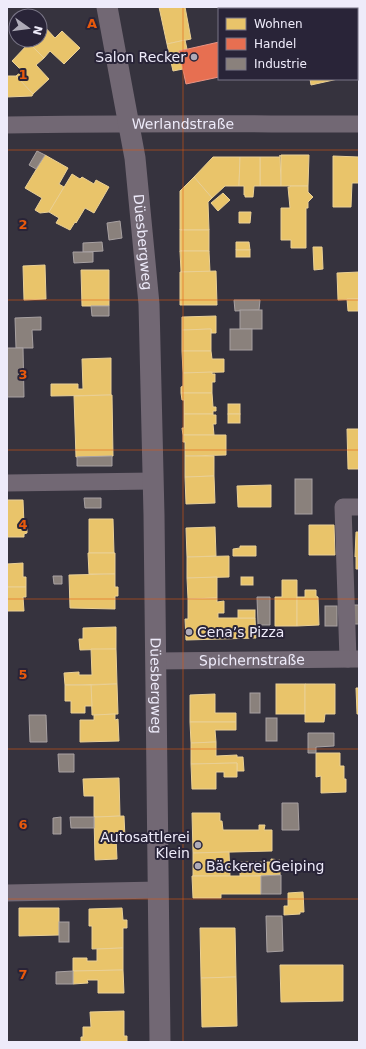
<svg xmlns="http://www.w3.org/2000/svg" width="366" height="1049" viewBox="0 0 366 1049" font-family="'DejaVu Sans',sans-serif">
<rect width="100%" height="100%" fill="#36333e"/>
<g fill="#e9c46a" stroke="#ead095">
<path d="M159,7h26l6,32 -24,5z"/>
<path d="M43,25l12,13 7,-7 18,17 -16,16 -14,-13 -6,7 -15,-15 4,-3h7v-12z"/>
<path d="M359,34v40l-2,1v-40z"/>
<path d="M185,40l2,9 -8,2 4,18 -10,2 -6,-27z"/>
<path d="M29,43l15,15 -8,7 13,14 -16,15 -17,-18 6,-5 -10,-10z"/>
<path d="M7,76h9l17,18 -1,2 -25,1z"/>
<path d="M310,79h28l-27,6z"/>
<path d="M45,155l23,13 -9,16 5,3 -10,18 -5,7 -9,1 -5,-3 7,-12 -17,-10z"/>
<path d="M280,155l1,31h-21v-29h20z"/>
<path d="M281,155h28l-1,31h-27z"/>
<path d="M333,156l26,1v26h-7l-1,24h-18z"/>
<path d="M213,157h27l-1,29h-14l-13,12 -18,-21z"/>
<path d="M240,157h20v29h-6l-1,11h-8v-2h-1v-9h-5z"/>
<path d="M72,174l8,5 2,-2 12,7 2,-4 13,7 -15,26 -9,-5 -9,15 -1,-1 -5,8 -14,-7 3,-5 -10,-6z"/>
<path d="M194,177l18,21 -4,4 1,28h-29v-39z"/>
<path d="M290,186h18v6l5,5 -5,5v6h-2v40h-15v-8h-10v-32h9l-2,-21h2z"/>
<path d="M223,193l7,7 -12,11 -7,-8z"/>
<path d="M239,212h12l-1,11h-11z"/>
<rect x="180" y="230" width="29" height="21"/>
<path d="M236,242h13l1,8h-14z"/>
<path d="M313,247h9l1,22 -9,1z"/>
<rect x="236" y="250" width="14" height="7"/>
<path d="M180,251h29l1,21h-29z"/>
<path d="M45,265l1,34 -22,1 -1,-34z"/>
<path d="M81,270h28v36h-27z"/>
<path d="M216,271l1,34h-37v-33z"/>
<path d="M359,272v27l-21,1 -1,-27z"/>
<path d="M347,299h11v12h-10z"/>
<path d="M216,316v17h-5v-4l-29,1v-13z"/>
<path d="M211,329v22h-29v-21z"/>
<path d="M182,351h29l1,8h12v13l-41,1z"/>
<path d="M111,358v37l-60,1v-12h27v5h5l-1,-30z"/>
<path d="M212,372v2h3v8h-3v11h-31v-6l2,-1v-13z"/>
<path d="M181,393h31l1,14h3v4h-3v3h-29v-14h-2z"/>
<path d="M112,395l1,61 -37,1 -2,-61z"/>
<rect x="228" y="404" width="12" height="10"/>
<path d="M184,414h29v1h3v9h-3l1,11h-31l-1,-7h2z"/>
<rect x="228" y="414" width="12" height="9"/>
<path d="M347,429h12v40h-11z"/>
<path d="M183,435h43v20l-41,1v-14h-2z"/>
<path d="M185,456h29v20l-29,1z"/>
<path d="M214,476l1,27 -29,1 -1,-27z"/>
<path d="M271,485v22h-33l-1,-21z"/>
<path d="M7,500h16l1,24h3v9l-3,1v3h-17z"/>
<path d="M89,519h24l1,34h-25z"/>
<path d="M309,525h25l1,30h-26z"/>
<path d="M215,527l1,29 -29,1 -1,-29z"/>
<path d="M356,532h3v37h-3v-13l-1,1z"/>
<path d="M240,546h16v10h-23v-7l7,-1z"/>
<path d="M88,553h27v21h-26z"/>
<path d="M229,556v21l-42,1v-21z"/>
<path d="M23,563v14h3v10h-19v-23z"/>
<path d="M115,574v13h3v9h-3v13l-45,-1 -1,-33z"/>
<path d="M217,577v21l-29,1 -1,-21z"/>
<rect x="241" y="577" width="12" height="8"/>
<path d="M282,580h15v46h-22v-29h7z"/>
<path d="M7,587h19v10h-3l1,14h-17z"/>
<path d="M305,590h11v6l2,1 1,28 -22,1v-29h8z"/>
<path d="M217,598v4l7,-1v12h-6v5h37l1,20 -70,2 -1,-21h3v-20z"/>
<rect x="238" y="610" width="17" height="8"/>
<path d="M116,627v22l-36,1 -1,-11h4v-11z"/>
<path d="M91,649h25l1,35 -52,1 -1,-12 15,-1v3h13z"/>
<path d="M117,684l1,30 -26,1 -1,-30z"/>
<rect x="276" y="684" width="29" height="30"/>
<path d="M305,684h30v30h-10l-1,8h-19z"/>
<path d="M65,685h26l1,21h-7v7h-14v-12h-6z"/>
<path d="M356,688h3v26h-2z"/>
<path d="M215,694v19h21v9h-46v-27z"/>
<path d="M115,714v6l3,-1 1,22 -39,1v-22h14v-5z"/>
<path d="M190,722h46v8h-21l1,12 -25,1z"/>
<path d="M216,742v14l21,-1v2h6l1,14h-7v-8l-46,1v-21z"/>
<path d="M316,753h24v13h4v13h2v13l-25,1v-17l-5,1z"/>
<path d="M237,763v14h-13v-5h-8v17h-24l-1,-25z"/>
<path d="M119,778l1,38 -26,1v-21h-10l-1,-17z"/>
<path d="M192,813h28v8h2l1,9h36v-5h6l-1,5h8v21l-79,2z"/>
<path d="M124,816l1,22h-9l1,21 -22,1 -1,-43z"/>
<path d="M229,852l1,24h-37v-23z"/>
<path d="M271,859l9,1v15l-40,1v-14h31z"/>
<path d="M192,876h69v18h-40v4h-28z"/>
<path d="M303,892l1,20h-4v2l-16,1v-9h4v-13z"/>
<path d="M19,908h40v27l-40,1z"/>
<path d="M122,908l1,12h4v8h-4v20l-31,1v-23h-3v-17z"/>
<path d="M200,928h35l1,49 -35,1z"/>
<path d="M123,948v22l-50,1v-13h14v3h10v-12z"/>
<path d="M280,965h63v36l-62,1z"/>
<path d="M123,970l1,23h-26v-13h-11l1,3 -15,1v-13z"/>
<path d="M236,977l1,49 -35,1 -1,-49z"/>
<path d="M124,1011v25h3v6h-46v-5h2v-10h8l-1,-15z"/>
</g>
<path fill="#e76f51" stroke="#e99484" d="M219,42v35l-33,7 -7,-33z"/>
<g fill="#8a817c" stroke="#a8a1a2">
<path d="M37,151l8,4 -9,14 -7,-4z"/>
<path d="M120,221l2,17 -13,2 -2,-17z"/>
<path d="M102,242l1,9 -20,1v-9z"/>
<path d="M73,252h20v10l-19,1z"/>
<path d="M234,300h26l-1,10 -24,1z"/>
<path d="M91,306h18v10h-17z"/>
<rect x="240" y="310" width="22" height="19"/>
<path d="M41,317v13h-9l1,18h-17l-1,-30z"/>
<rect x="230" y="329" width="22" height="21"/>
<path d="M7,348h16l1,49h-17z"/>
<path d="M112,456v10h-35v-9z"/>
<rect x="295" y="479" width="17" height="35"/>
<path d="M84,498h17v10h-16z"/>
<path d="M53,576h9v8h-8z"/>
<path d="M257,597h13v28h-12z"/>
<path d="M352,605h7v19h-6z"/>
<rect x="325" y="606" width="12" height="20"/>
<rect x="250" y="693" width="10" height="20"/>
<path d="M29,715h17l1,27h-17z"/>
<rect x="266" y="718" width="11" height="23"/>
<path d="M308,733h26v13l-18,1v6h-8z"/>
<path d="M58,754h16v18h-15z"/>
<path d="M282,803h16l1,27h-17z"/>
<path d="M61,817v17h-8v-16z"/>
<path d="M70,817h24v11h-23z"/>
<path d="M281,875v19h-20v-18z"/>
<path d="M266,916h16l1,35 -16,1z"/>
<rect x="59" y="922" width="10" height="20"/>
<path d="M73,971v13h-17v-12z"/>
</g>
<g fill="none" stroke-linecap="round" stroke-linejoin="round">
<g stroke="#726874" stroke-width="17">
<path id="s1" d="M7,125c117,-2 235,-1 352,-1"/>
<path d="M7,483l146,-2"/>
<path d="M348,659l-5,-152h16"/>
<path id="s2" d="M155,661l204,-2"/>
<path d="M7,893l152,-3"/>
</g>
<path stroke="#726874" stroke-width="21" id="s3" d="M107,7l28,151 14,146 5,211 6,527"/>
</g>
<path fill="none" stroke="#e8590c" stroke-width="1" stroke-opacity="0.55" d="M183,7v1035M7,150h352M7,300h352M7,450h352M7,599h352M7,749h352M7,899h352"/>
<g fill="#aeabb8" stroke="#292438" stroke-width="1.5">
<circle cx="194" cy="57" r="4"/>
<circle cx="189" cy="632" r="4"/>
<circle cx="198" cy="845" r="4"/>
<circle cx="198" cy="866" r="4"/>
</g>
<g text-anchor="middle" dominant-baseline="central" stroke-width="4" stroke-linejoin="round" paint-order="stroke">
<g font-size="14" fill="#eeebfa" stroke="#292438" text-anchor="end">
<text x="186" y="57">Salon Recker</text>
<text x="197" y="632" text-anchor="start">Cena’s Pizza</text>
<text x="190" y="837">Autosattlerei<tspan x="190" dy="16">Klein</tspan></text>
<text x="206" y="866" text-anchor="start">Bäckerei Geiping</text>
</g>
<g font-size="14" fill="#eeebfa" stroke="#292438">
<text stroke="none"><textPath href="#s1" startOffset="176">Werlandstraße</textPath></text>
<text stroke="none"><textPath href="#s3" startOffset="238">Düesbergweg</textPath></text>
<text stroke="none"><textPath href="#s2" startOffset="97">Spichernstraße</textPath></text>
<text stroke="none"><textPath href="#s3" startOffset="682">Düesbergweg</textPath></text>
</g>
</g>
<g font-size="13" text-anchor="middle" font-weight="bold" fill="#e8590c" stroke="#292438" stroke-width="4" stroke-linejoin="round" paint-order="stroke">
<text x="92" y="28">A</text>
<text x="23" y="79">1</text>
<text x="23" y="229">2</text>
<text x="23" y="379">3</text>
<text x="23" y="529">4</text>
<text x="23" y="679">5</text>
<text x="23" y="829">6</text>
<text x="23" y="979">7</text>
</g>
<rect width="366" height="1049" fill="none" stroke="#eeebfa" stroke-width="16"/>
<rect x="218" y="8" width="140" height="72" fill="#292438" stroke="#787486"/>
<rect x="226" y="18" width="20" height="12" fill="#e9c46a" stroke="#787486"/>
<text x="254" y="28" font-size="12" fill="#eeebfa">Wohnen</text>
<rect x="226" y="38" width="20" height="12" fill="#e76f51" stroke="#787486"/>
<text x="254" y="48" font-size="12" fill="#eeebfa">Handel</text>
<rect x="226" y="58" width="20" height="12" fill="#8a817c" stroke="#787486"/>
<text x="254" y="68" font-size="12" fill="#eeebfa">Industrie</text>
<g transform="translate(28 28) rotate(104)"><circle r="19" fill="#292438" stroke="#787486"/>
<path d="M0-3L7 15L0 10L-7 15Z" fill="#aeabb8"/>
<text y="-6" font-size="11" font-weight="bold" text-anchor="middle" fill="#eeebfa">N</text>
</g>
</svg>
